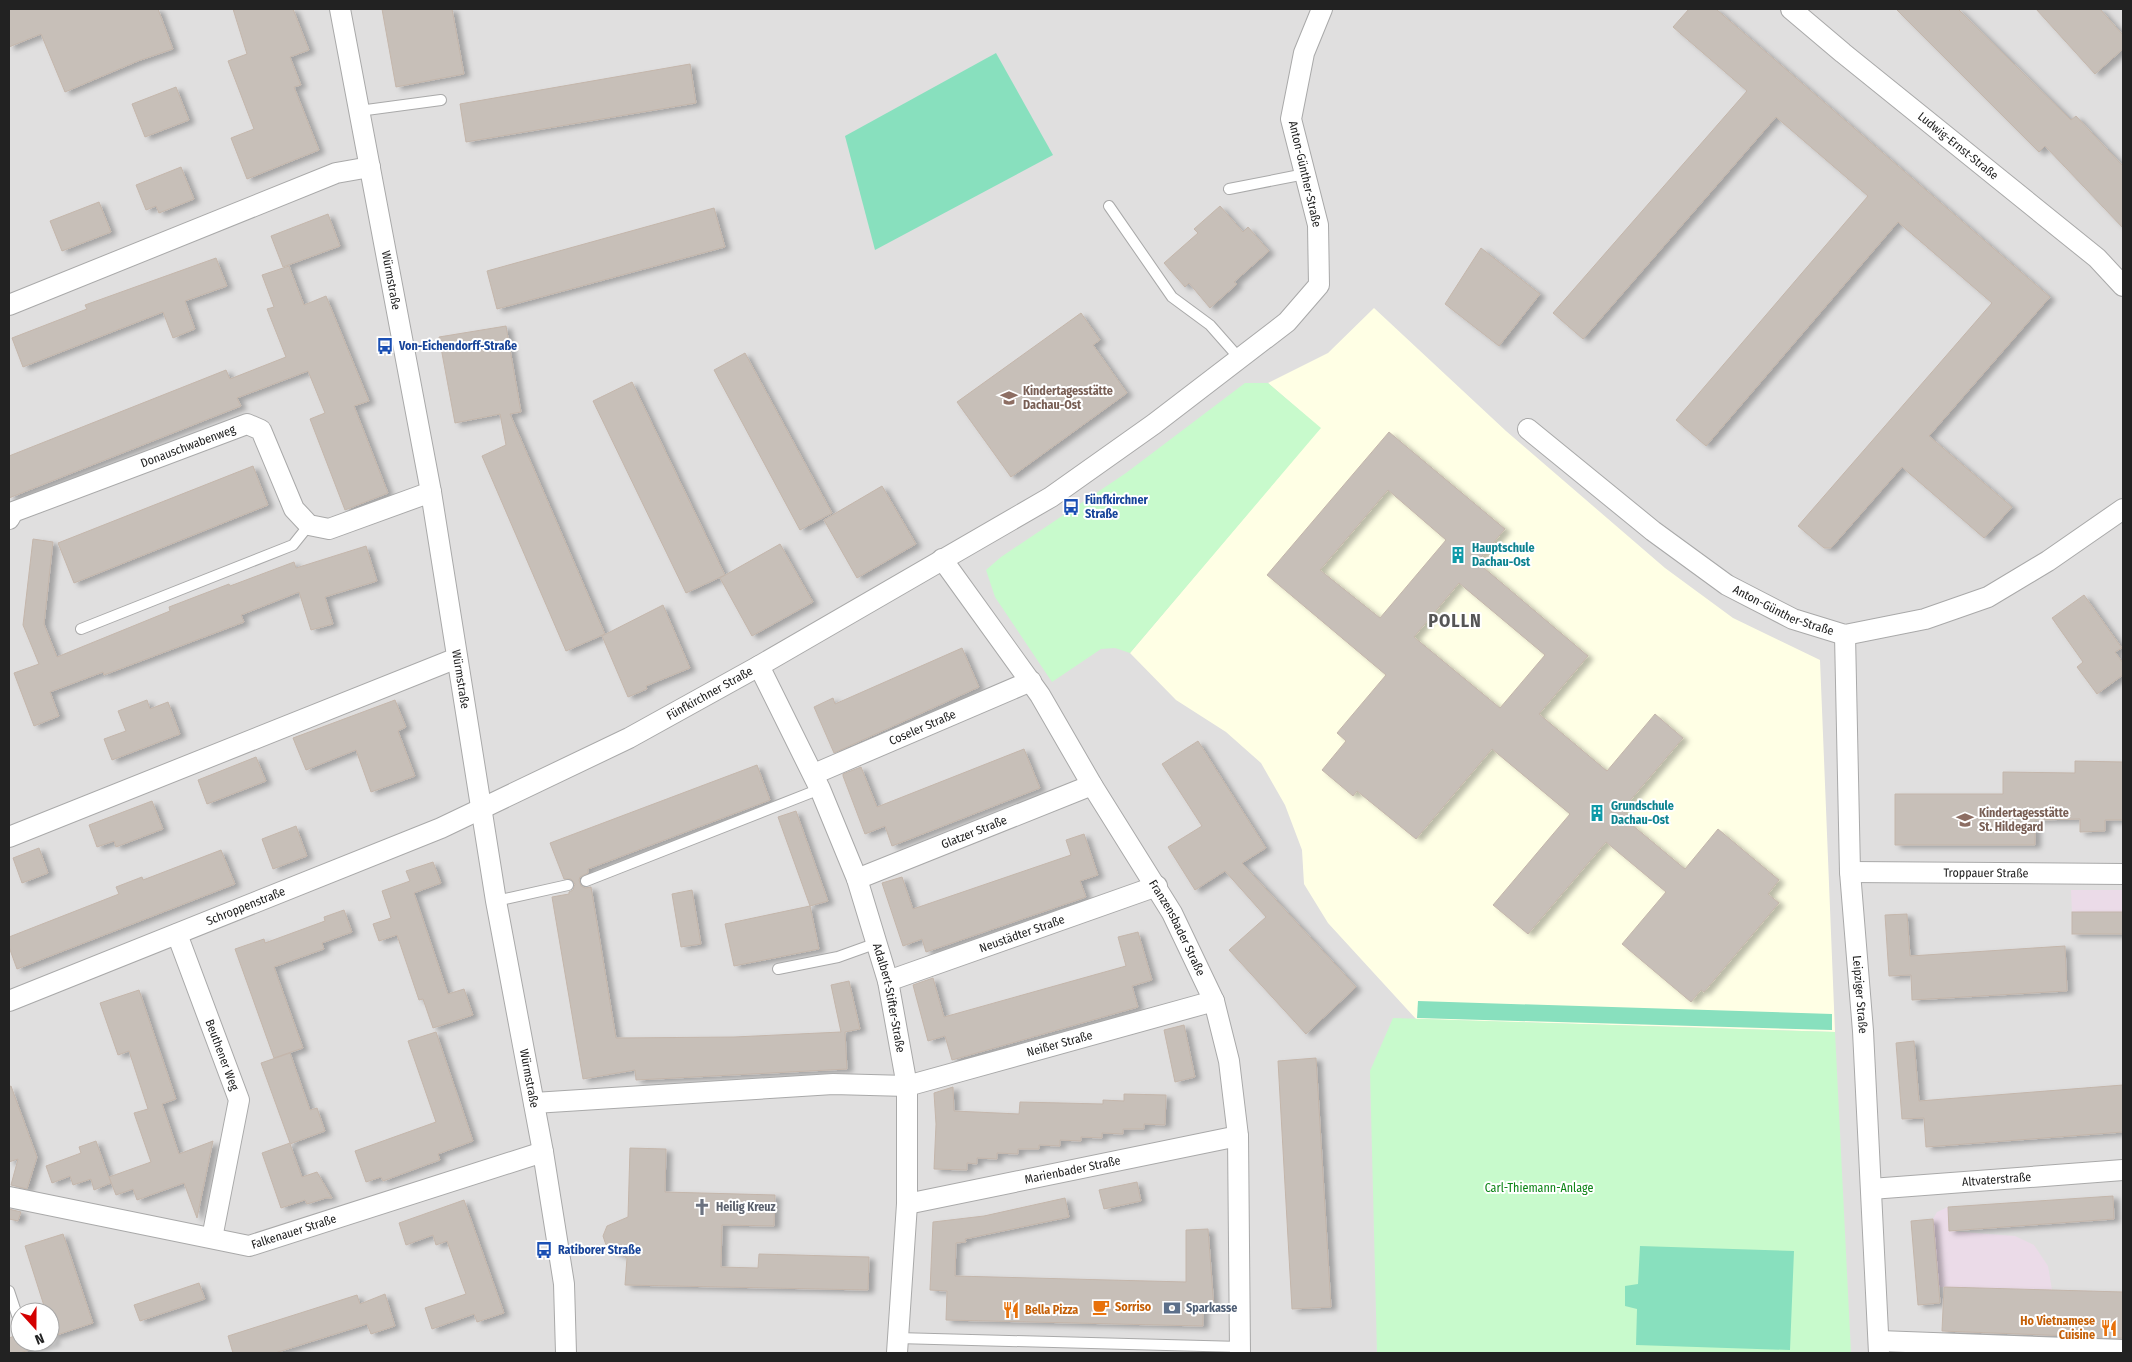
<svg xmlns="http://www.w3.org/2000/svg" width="2132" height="1362" viewBox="0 0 2132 1362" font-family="'Fira Sans Condensed',sans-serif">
<defs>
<filter id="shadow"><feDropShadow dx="5.5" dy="3" stdDeviation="2.5" flood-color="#0004"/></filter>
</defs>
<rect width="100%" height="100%" fill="#f2efe9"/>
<path fill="#e0dfdf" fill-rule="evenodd" d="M9,9h2114v1344h-2114zM20,1312h30v30h-30z"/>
<g fill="#ebdbe8">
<path d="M2071,890h52v22h-51z"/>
<path d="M1948,1207l2,24 65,5 19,9 14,21 4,24 -113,-3 -6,-68 4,-7z"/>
</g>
<path fill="#ffffe5" d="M1374,308l132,123 159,137 68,50 87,42 15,372 -419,-13 -88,-96 -24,-39 -2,-34 -17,-45 -24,-42 -35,-31 -50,-32 -46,-47 190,-225 -52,-45 60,-30z"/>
<g fill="#c8facc">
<path d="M1245,383h23l53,45 -191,225 -15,-5 -14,1 -49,33 -57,-85 -9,-27 15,-13 125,-84z"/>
<path d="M1393,1018l442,14 16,321h-474l-7,-282z"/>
</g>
<g fill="#88e0be">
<path d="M996,53l57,102 -178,95 -30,-114z"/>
<path d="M1418,1001l414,13v16l-415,-12z"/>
<path d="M1640,1246l154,5 -4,99 -154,-5 1,-36 -12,-3v-20l13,-2z"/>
</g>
<g fill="#c7bfb8" stroke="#c4b6ab" fill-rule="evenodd" filter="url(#shadow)">
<path d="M9,9h149l15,40 -35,12 -73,31 -24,-58 -32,13z"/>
<path d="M233,9h60l16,41 -19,7 11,28 -7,2 25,63 -72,29 -16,-41 23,-9 -26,-68 19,-7z"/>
<path d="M382,9h70l12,65 -68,13z"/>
<path d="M1689,9h27l334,288 -121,139 83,71 -28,31 -82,-71 -71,81h-7l-26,-22 194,-223 -94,-81 -192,224 -30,-26 192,-224 -92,-79 -193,222 -30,-26 194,-222 -74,-64z"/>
<path d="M1896,9h62l113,111 5,-4 47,50v62l-78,-82 -6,6z"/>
<path d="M2036,9h64l23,26v14l-28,25z"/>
<path d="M690,64l6,39 -230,39 -6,-38z"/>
<path d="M176,87l13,33 -44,17 -13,-33z"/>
<path d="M181,167l13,32 -35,14 -3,-7 -10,4 -10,-25z"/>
<path d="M99,202l12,30 -49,19 -12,-30z"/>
<path d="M1220,206l23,26 5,-5 21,24 -35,31 3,2 -27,24 -21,-25 -4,4 -21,-24 34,-30 -4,-4z"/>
<path d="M714,208l11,39 -228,62 -10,-38z"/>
<path d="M328,214l12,32 -57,21 -12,-31z"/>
<path d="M1481,248l59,46 -41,52 -54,-42z"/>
<path d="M216,258l11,28 -42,15 10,28 -22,9 -10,-26 -140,55 -11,-29 75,-29 -2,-4z"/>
<path d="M289,266l15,39 22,-9 43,105 -15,5 34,87 -43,17 -35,-91 15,-6 -17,-42 -71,27 4,8 -232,92v-42l217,-86 4,9 56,-22 -19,-48 7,-2 -12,-32z"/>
<path d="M1081,313l19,27 -7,5 34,48 -116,84 -54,-75z"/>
<path d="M506,326l15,86 -11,2 95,220 -39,17 -84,-195 24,-11 -6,-31 -45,9 -16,-86z"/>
<path d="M745,353l87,160 -32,17 -86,-160z"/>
<path d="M632,382l93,193 -39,18 -93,-192z"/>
<path d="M1389,432l116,97 -28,33 111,94 -49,58 68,57 48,-57 28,24 -61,72 6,5 -3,4 60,50 33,-40 61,51 -11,14 11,9 -75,89 -3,-2 -10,12 -69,-58 44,-52 -60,-50 -78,92 -35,-29 77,-91 -78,-65 -76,90 -59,-48 -4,5 -31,-26 24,-29 -9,-8 49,-58 -119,-100zM1388,490l58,50 -66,78 -60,-48zM1459,583l86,72 -45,53 -86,-71z"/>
<path d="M253,466l15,39 -194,78 -16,-40z"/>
<path d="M882,486l34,58 -59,34 -33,-58z"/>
<path d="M33,539l20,3 -9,82 13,33 113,-46 -1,-4 60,-23 1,2 64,-24 2,6 70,-22 11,35 -52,16 8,27 -22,6 -12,-38 -58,23 3,7 -140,53 -1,-3 -53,20 9,24 -25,10 -20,-53 25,-9 -16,-39z"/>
<path d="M780,544l33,58 -61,34 -32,-58z"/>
<path d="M2084,595l38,53 -7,4 8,11v12l-26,19 -20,-27 6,-5 -31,-44z"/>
<path d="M663,605l27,63 -44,18 1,3 -19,8 -26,-61z"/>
<path d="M962,648l17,39 -145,66 -20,-46 19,-9 2,6z"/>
<path d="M147,700l3,9 18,-7 12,32 -68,26 -8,-21 22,-8 -8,-20z"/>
<path d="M395,700l11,27 -8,4 17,45 -44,16 -15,-42 -50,20 -13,-32z"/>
<path d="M1198,741l68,107 -24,15 114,124 -50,47 -77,-84 37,-33 -41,-46 -30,19 -27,-43 34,-21 -40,-62z"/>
<path d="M1024,749l16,39 -148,58 -7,-20 -20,8 -22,-58v-2l18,-7 16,40z"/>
<path d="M256,757l10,24 -59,23 -9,-24z"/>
<path d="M2075,761l48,1v58h-18v11l-25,1v-13l-45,1v25h-140v-51h108v-22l72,1z"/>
<path d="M757,765l13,35 -182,69v4l-8,4 -1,3 2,6 4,2 6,-1 25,151 118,-1 107,-5 -10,-47 18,-4 11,48 -15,3 2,37 -211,11 -1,-10 -52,9 -31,-182 17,-3v-2l4,-2 2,-6 -4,-5h-7l-14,-36z"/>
<path d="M152,801l11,28 -47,18 -2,-6 -17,6 -8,-22z"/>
<path d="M796,811l32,90 -18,5 -32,-89z"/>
<path d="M296,826l11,30 -34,13 -11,-30z"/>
<path d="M1084,834l14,41 -18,6 6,16 -160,55 -4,-13 -19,7 -21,-63 20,-6 11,32 158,-54 -5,-15z"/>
<path d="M39,848l9,25 -26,10 -9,-25z"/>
<path d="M221,850l14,34 -218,85 -8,-22v-10l110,-43 -3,-7 26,-10 1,3z"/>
<path d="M433,862l8,21 -27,10 34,101 16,-5 9,26 -40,13 -10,-29 -4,1 -22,-65 -18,6 -6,-17 18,-6 -9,-27 28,-10 -4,-10z"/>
<path d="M692,890l9,54 -20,3 -9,-53z"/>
<path d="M810,906l9,43 -85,17 -9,-42z"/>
<path d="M344,910l8,22 -30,11 2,6 -50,18 29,81 -29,10 -39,-109 29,-10 1,4 60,-22 -1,-4z"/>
<rect x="2072" y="912" width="51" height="22"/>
<path d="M1907,914l3,42 155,-10 2,45 -155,9 -1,-25 -22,1 -4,-61z"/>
<path d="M1138,932l14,48 -20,6 6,21 -186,53 -7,-24 -17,5 -15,-56 20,-7 11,39 182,-51 -8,-29z"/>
<path d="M139,990l37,109 -14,5 17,50 34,-13 -16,77 -13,-35 -47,17 -4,-11 -17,6 -7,-18 42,-15 -17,-49 14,-4 -19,-58 -11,4 -18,-52z"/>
<path d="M1184,1025l11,52 -20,5 -11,-52z"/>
<path d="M436,1032l37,109 -35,13 2,6 -14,5 -43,16 -2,-4 -15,5 -11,-31 81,-29 -28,-81z"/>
<path d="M1914,1041l5,60 204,-16v47l-197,15 -2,-29 -22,1 -6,-76z"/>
<path d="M290,1053l20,57 7,-2 8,23 -35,13 12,33 15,-5 15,26h-6l-19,6 -2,-4 -24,8 -19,-55 28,-10 -29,-80z"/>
<path d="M1316,1058l15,249 -39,2 -14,-248z"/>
<path d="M11,1086l26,71 -10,32 -16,-4 7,-26 -9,3v-75z"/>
<path d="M953,1087l1,24 65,3 1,-12 83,2v-4l21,1v-7l42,1 -1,30 -21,-1v5h-21v5l-21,-1v5l-21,-1v4l-21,-1v6l-21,-1v4h-21v5l-21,-1v6l-20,-1v6l-10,-1v7l-33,-1 2,-45 -2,-31z"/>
<path d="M96,1141l15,42 -17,7 -3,-11 -18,6 -3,-9 -18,7 -6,-17 35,-13 -2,-6z"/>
<path d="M630,1148l36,1 -1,43 110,3 -1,31 -52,-1 -1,42 37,1 1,-14 110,3 -1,33 -243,-5 2,-27 -20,-10 -4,-12 4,-10 21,-9z"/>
<path d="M1137,1182l4,19 -37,8 -5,-19z"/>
<path d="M2113,1196l1,23 -165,12 -1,-24z"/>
<path d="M1065,1198l4,19 -104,22 1,3 -10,1 -1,33 231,6v-52l22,-1 6,79h-11v18l-257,-6 1,-29 -17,-1 3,-68 51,-6z"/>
<path d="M464,1200l40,113 -27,9 -3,-8 -42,15 -7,-21 41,-14 -19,-53 -11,4 -3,-10 -27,10 -7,-22z"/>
<path d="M9,1209l12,3 -3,9 -9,-2z"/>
<path d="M1933,1219l7,84 -22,2 -7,-84z"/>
<path d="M63,1234l30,89 -39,13 -4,-12v-12h-4l-21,-66z"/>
<path d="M199,1283l6,16 -65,22 -6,-16z"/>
<path d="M1944,1287l179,5v46l-181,-7z"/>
<path d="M385,1294l10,32 -24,8 -4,-10 -92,29h-42l-5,-17 129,-41 3,9z"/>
<path d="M50,1328l4,14 -34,11h-11v-15l11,-4v8h30z"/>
</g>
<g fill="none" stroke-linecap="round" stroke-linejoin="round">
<g stroke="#a9a9a9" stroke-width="12">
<g id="service">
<path d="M359,111l82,-11"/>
<path d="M1229,189l76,-15"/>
<path d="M1109,206l63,91 38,28 30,34"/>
<path d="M81,629l212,-84 16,-20"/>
<path d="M586,881l234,-92"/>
<path d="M496,901l72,-16"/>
<path d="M778,969l60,-12 39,-14"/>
<path d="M9,1291l8,24"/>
<path d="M897,1338l344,9"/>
</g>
</g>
<g stroke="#a9a9a9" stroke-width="22">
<g id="minor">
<path id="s1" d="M340,9l91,483 65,409 47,251 21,132 2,69"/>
<path id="s2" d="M1791,9l52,44 254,205 26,28"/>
<path d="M9,305l327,-132 34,-6"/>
<path id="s3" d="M1528,429l125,102 74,54 66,34 52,16 80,-16 63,-22 60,-36 75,-52"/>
<path id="s4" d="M9,519l4,-7 234,-88 14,6 33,79 15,16 20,4 102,-37"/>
<path id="s5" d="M942,559l98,136 52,90 80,128 42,88 15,60 9,75 2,217"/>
<path id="s6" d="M1845,635l5,237 13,159 16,322"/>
<path id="s7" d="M759,666l61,123 37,90 31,102 19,105v118l-10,149"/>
<path id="s8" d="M814,774l217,-93"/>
<path d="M9,837l448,-179"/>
<path id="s9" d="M1850,872l273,2"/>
<path id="s10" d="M857,879l235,-94"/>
<path id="s11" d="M177,934l62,166 -27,138"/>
<path id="s12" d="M888,981l269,-95"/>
<path id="s13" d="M9,1001l432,-173 188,-90 130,-72 292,-169 103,-73 133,-102 32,-37 -1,-60 -27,-106 13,-66 18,-44"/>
<path id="s14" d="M534,1103l299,-19 74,2 307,-85"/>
<path id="s15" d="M1871,1189l252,-19"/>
<path id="s16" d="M9,1197l240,49 294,-94"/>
<path id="s17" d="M907,1204l331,-68"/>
<path d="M1879,1341l244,9"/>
</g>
</g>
<use href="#service" stroke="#fff" stroke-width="10"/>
<use href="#minor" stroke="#fff" stroke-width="20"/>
</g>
<defs>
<g id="bus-bare" transform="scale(1.35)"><path d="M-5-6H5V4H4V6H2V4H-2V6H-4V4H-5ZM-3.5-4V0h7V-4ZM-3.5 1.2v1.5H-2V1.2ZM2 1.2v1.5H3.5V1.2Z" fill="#1a4fb4" stroke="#fff" stroke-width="2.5" paint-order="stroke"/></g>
<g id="school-bare" transform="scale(1.35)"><path d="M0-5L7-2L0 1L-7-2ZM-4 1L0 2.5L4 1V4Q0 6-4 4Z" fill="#8d6e63" stroke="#fff" stroke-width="2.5" paint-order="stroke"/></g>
<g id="building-bare" transform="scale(1.35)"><path d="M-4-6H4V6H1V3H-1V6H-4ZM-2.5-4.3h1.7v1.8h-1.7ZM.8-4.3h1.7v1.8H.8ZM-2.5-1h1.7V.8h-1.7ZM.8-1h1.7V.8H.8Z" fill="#0f9aa8" stroke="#fff" stroke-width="2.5" paint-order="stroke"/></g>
<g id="church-bare" transform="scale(1.35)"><path d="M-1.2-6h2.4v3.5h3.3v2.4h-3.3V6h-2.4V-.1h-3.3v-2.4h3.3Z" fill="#6b7280" stroke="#fff" stroke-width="2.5" paint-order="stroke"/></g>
<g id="cafe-bare" transform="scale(1.35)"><path d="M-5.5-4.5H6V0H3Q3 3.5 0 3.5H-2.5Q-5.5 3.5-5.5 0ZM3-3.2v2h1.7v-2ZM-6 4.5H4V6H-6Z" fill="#e8710a" stroke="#fff" stroke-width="2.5" paint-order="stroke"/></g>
<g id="bank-bare" transform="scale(1.35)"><path d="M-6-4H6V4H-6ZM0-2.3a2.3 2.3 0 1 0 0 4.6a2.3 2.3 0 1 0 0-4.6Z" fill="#5c6f8a" stroke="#fff" stroke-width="2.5" paint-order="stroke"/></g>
<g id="restaurant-bare" transform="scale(1.35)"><path d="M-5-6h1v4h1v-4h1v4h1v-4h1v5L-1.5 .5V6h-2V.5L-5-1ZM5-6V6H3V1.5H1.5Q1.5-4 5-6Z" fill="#e8710a" stroke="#fff" stroke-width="2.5" paint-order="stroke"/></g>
</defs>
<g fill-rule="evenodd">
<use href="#bus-bare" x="385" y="346"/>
<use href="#school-bare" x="1009" y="398"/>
<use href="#bus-bare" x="1071" y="507"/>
<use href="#building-bare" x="1458" y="555"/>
<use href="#building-bare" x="1597" y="813"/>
<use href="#school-bare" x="1965" y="820"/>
<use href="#church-bare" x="702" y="1207"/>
<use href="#bus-bare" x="544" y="1250"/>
<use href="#cafe-bare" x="1101" y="1307"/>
<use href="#bank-bare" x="1172" y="1308"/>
<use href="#restaurant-bare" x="1011" y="1310"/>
<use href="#restaurant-bare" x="2109" y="1328"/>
</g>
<g text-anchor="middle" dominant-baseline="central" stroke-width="4" stroke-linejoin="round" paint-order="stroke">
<g font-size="12" fill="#222" stroke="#fff">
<text stroke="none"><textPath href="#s2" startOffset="216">Ludwig-Ernst-Straße</textPath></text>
<text transform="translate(1305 174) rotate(77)">Anton-Günther-Straße</text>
<text stroke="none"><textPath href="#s1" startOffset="276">Würmstraße</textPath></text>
<text stroke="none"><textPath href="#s4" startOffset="195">Donauschwabenweg</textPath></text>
<text stroke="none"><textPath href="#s3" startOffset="315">Anton-Günther-Straße</textPath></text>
<text stroke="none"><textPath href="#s1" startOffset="681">Würmstraße</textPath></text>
<text stroke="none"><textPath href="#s13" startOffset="766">Fünfkirchner Straße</textPath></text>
<text stroke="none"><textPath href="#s8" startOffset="118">Coseler Straße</textPath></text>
<text stroke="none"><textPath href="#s10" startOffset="126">Glatzer Straße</textPath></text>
<text stroke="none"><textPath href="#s9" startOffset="136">Troppauer Straße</textPath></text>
<text stroke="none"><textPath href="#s13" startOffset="255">Schroppenstraße</textPath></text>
<text stroke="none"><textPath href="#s5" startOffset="438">Franzensbader Straße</textPath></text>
<text stroke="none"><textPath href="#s12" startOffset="142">Neustädter Straße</textPath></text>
<text stroke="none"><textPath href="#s6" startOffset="360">Leipziger Straße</textPath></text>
<text stroke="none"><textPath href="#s7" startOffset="358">Adalbert-Stifter-Straße</textPath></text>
<text stroke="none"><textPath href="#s14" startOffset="532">Neißer Straße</textPath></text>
<text stroke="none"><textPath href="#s11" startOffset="129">Beuthener Weg</textPath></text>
<text stroke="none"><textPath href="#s1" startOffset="1086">Würmstraße</textPath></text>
<text stroke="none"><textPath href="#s17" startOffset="169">Marienbader Straße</textPath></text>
<text stroke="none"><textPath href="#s15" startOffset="126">Altvaterstraße</textPath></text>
<text stroke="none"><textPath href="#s16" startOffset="292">Falkenauer Straße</textPath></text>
</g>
<g font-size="12" font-weight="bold" fill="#164399" stroke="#fff" text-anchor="start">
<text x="399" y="346">Von-Eichendorff-Straße</text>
<text x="1085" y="500">Fünfkirchner<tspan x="1085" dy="14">Straße</tspan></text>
<text x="558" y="1250">Ratiborer Straße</text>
</g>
<g font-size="12" font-weight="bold" fill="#785e54" stroke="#fff" text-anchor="start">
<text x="1023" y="391">Kindertagesstätte<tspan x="1023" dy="14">Dachau-Ost</tspan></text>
<text x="1979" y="813">Kindertagesstätte<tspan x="1979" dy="14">St. Hildegard</tspan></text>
</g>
<g font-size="12" font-weight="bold" fill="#0d838f" stroke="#fff" text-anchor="start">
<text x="1472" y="548">Hauptschule<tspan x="1472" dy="14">Dachau-Ost</tspan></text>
<text x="1611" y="806">Grundschule<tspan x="1611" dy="14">Dachau-Ost</tspan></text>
</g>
<g font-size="12" fill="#0c8416" stroke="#fff">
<text x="1539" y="1188">Carl-Thiemann-Anlage</text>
</g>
<g font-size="12" font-weight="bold" fill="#5b616d" stroke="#fff" text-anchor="start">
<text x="716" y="1207">Heilig Kreuz</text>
</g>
<g font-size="12" font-weight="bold" fill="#c56008" stroke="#fff" text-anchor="start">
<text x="1115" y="1307">Sorriso</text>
<text x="1025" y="1310">Bella Pizza</text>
<text x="2095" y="1321" text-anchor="end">Ho Vietnamese<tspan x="2095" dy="14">Cuisine</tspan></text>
</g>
<g font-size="12" font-weight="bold" fill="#4e5e75" stroke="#fff" text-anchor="start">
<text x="1186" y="1308">Sparkasse</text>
</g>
<g font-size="18" font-weight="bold" letter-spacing="1" fill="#555" stroke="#fff">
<text x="1455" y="621">POLLN</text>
</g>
</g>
<rect width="2132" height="1362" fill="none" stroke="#222222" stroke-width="20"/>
<g transform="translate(35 1327) rotate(159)"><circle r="24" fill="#ffffff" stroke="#a7a7a7"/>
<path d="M0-4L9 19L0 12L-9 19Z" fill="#d40000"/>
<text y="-8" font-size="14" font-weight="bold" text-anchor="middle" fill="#222222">N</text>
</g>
</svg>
